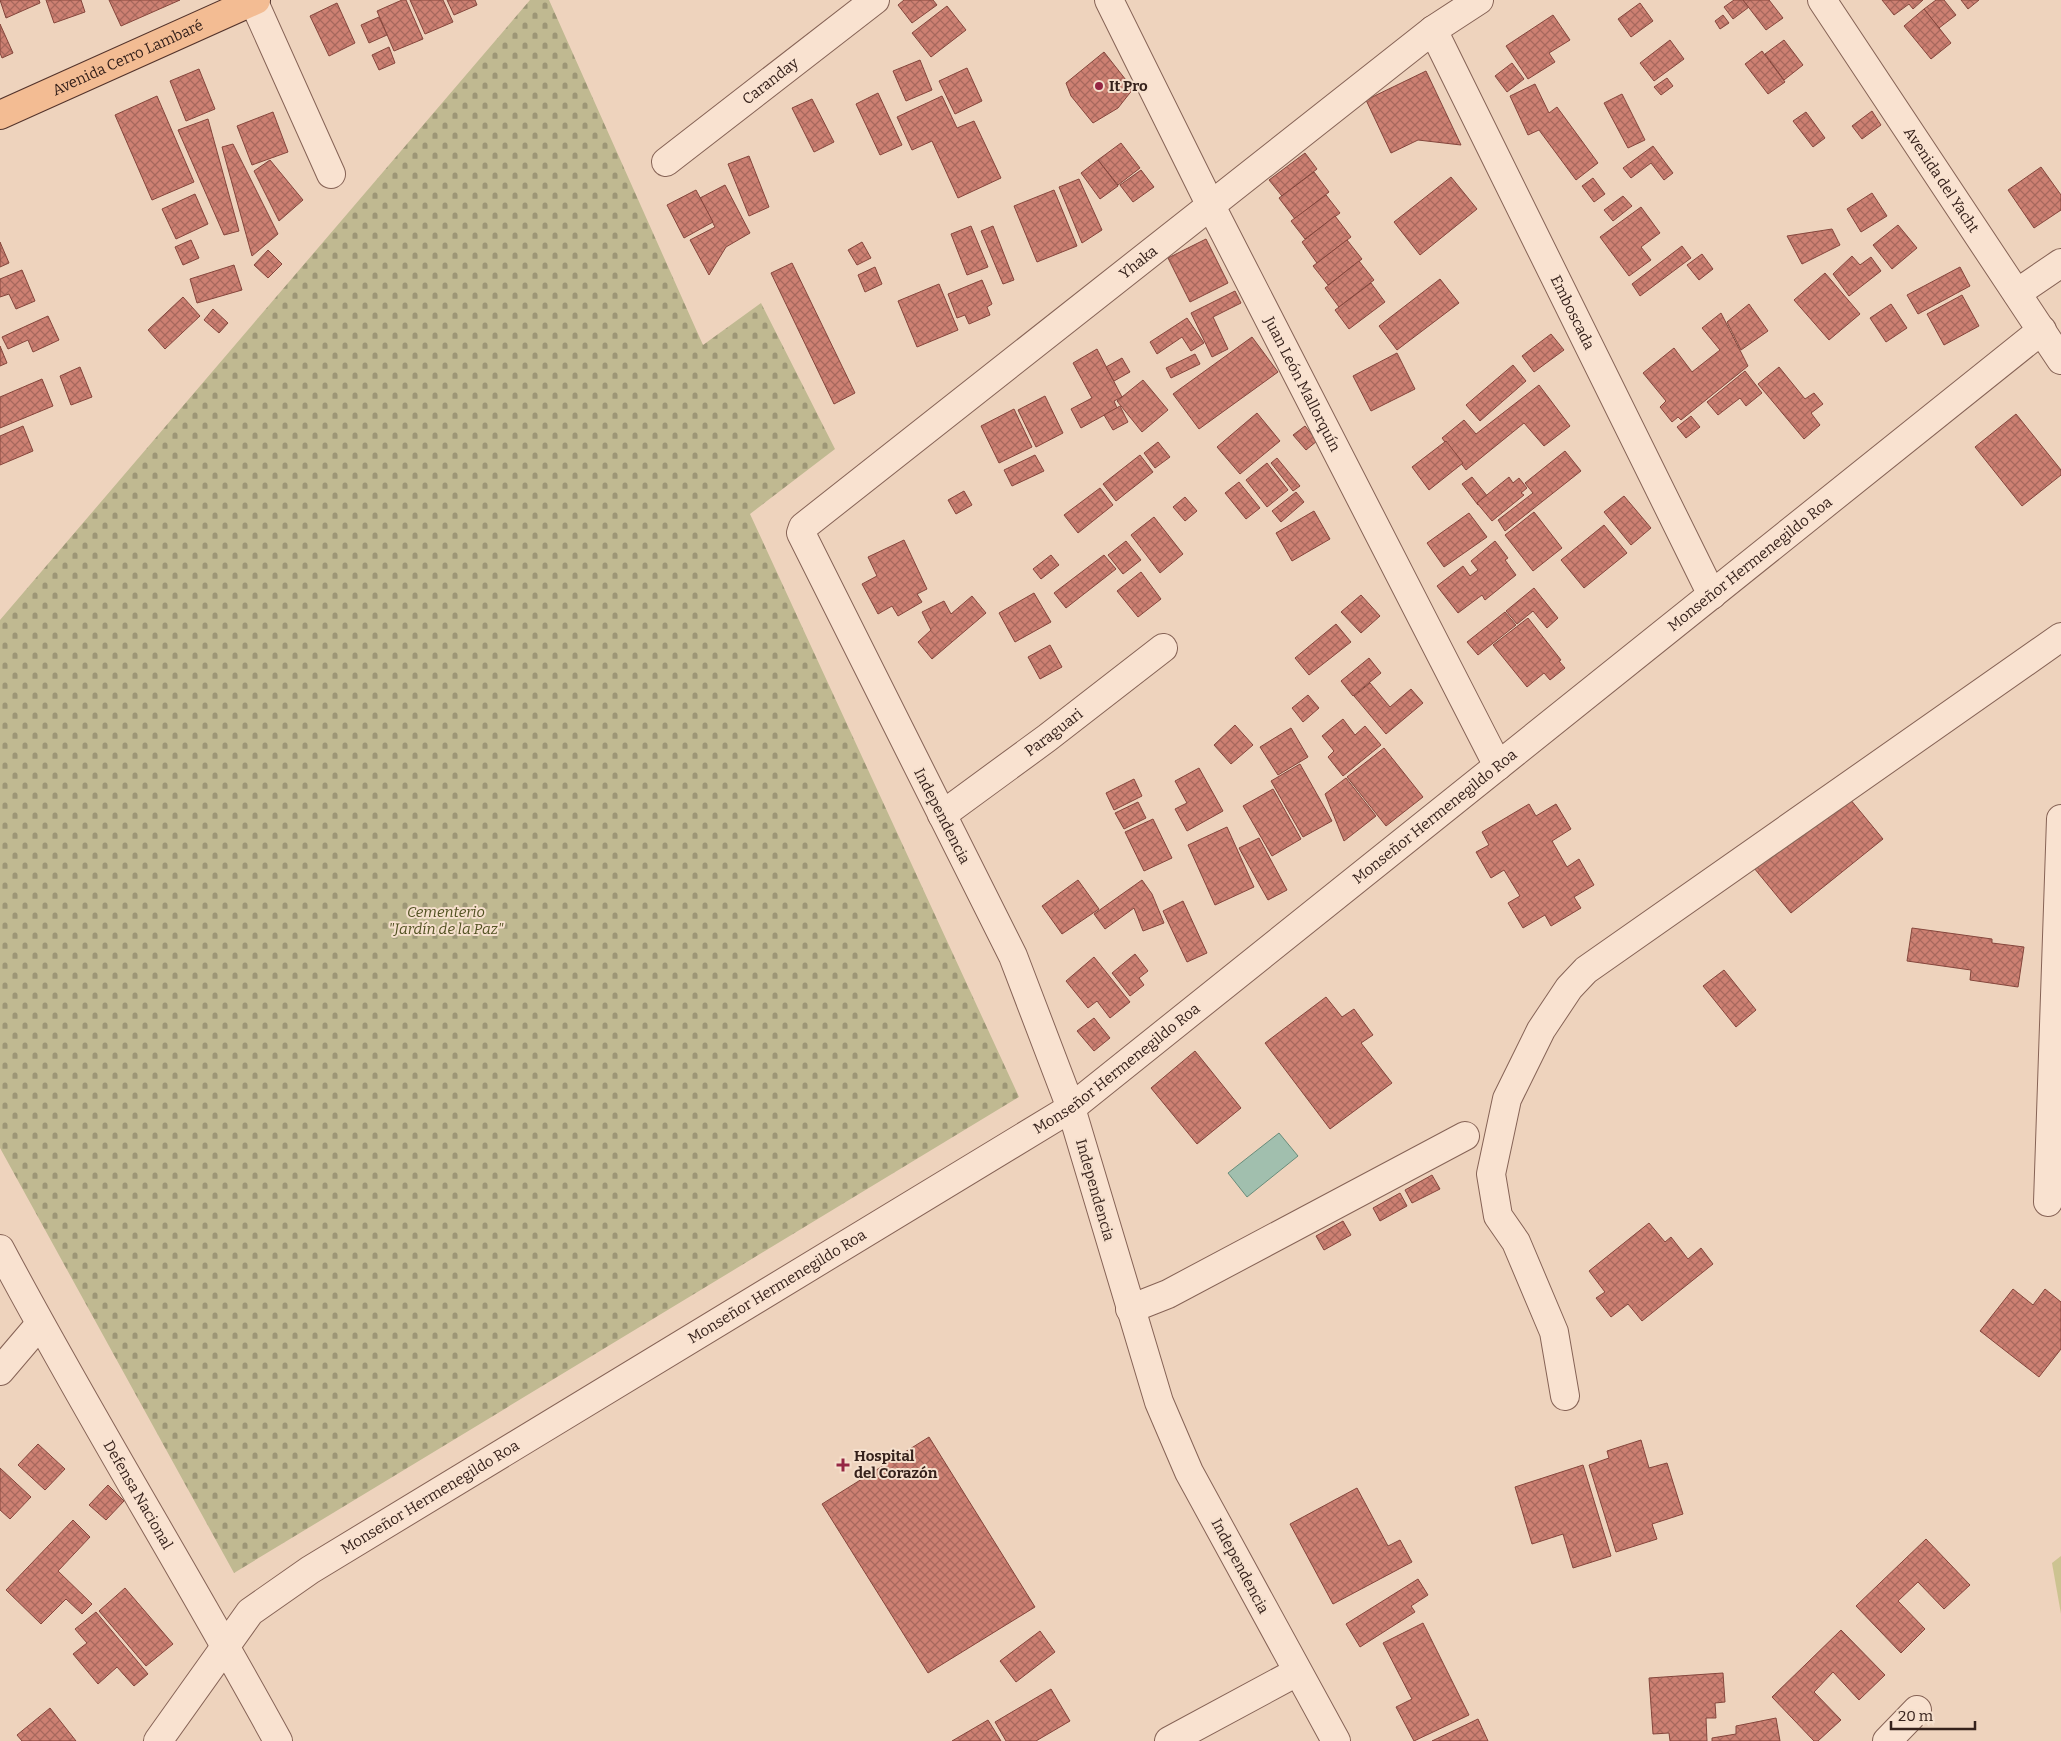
<svg xmlns="http://www.w3.org/2000/svg" width="2061" height="1741" viewBox="0 0 2061 1741" font-family="Bitter,serif">
<defs>
<pattern id="cemetery-stones" width="16" height="16" patternUnits="userSpaceOnUse" patternTransform="scale(1.25)"><rect width="16" height="16" fill="#c0b991"/><path d="M2 7V4a2 2 0 0 1 4 0v3zM10 15v-3a2 2 0 0 1 4 0v3z" fill="#9d9676"/></pattern>
<pattern id="building-cross-hatch" width="8" height="8" patternUnits="userSpaceOnUse" patternTransform="scale(1.25)"><rect width="8" height="8" fill="#cd8072"/><path d="M0 0l8 8M0 8l8-8" fill="none" stroke="#a7685d"/></pattern>
</defs>
<rect width="100%" height="100%" fill="#eed3bd"/>
<path fill="url(#cemetery-stones)" d="M530,0h19l154,345 58,-42 74,146 -85,65 269,583 -785,476 -234,-425v-528z"/>
<path fill="#ccc391" d="M2061,1556v58l-9,-51z"/>
<path fill="#a1bfae" stroke="#688c7a" d="M1279,1133l19,23 -51,41 -19,-24z"/>
<g fill="url(#building-cross-hatch)" stroke="#85463c">
<path d="M0,0h39l1,3 -34,15z"/>
<path d="M46,0h35l4,12 -31,11z"/>
<path d="M109,0h71l-59,26z"/>
<path d="M402,0h4l17,39 -29,12 -17,-40z"/>
<path d="M410,0h33l10,22 -28,12z"/>
<path d="M447,0h28l2,5 -23,10z"/>
<path d="M904,0h29l4,5 -25,18 -14,-18z"/>
<path d="M1734,0h9l6,7 -16,12 -9,-12z"/>
<path d="M1743,0h26l14,18 -17,12z"/>
<path d="M1882,0h41l-10,9 -4,-5 -15,11z"/>
<path d="M1936,0h8l12,15 -17,13 -15,-19z"/>
<path d="M1961,0h18l-11,9z"/>
<path d="M337,3l18,40 -26,13 -19,-40z"/>
<path d="M1640,3l13,18 -22,16 -13,-18z"/>
<path d="M947,6l19,24 -35,27 -19,-24z"/>
<path d="M1924,9l27,34 -20,16 -27,-33z"/>
<path d="M1553,15l17,25 -21,13 6,9 -27,17 -22,-33z"/>
<path d="M1723,15l6,8 -9,6 -5,-8z"/>
<path d="M379,17l8,18 -18,8 -8,-18z"/>
<path d="M0,24l13,29 -11,5 -2,-5z"/>
<path d="M1670,40l14,19 -30,22 -14,-18z"/>
<path d="M1784,40l19,25 -19,15 -19,-26z"/>
<path d="M389,47l6,16 -16,7 -7,-15z"/>
<path d="M1762,51l23,31 -17,12 -23,-30z"/>
<path d="M1104,52l29,37 -15,19 -25,15 -22,-27 -5,-13z"/>
<path d="M920,60l12,30 -26,11 -13,-30z"/>
<path d="M1512,63l12,16 -17,13 -12,-16z"/>
<path d="M967,68l15,33 -27,13 -16,-33z"/>
<path d="M199,69l16,40 -29,12 -16,-40z"/>
<path d="M1426,71l35,74 -43,-5 -27,13 -25,-53z"/>
<path d="M1667,78l6,8 -12,9 -7,-8z"/>
<path d="M1535,84l14,29 8,-6 41,56 -22,17 -37,-50 -11,5 -18,-39z"/>
<path d="M878,93l24,52 -22,10 -24,-51z"/>
<path d="M1622,94l23,46 -17,8 -24,-45z"/>
<path d="M157,96l37,86 -42,18 -37,-85z"/>
<path d="M942,96l15,32 17,-7 27,57 -43,20 -26,-57 -20,9 -15,-33z"/>
<path d="M812,99l22,43 -20,10 -22,-44z"/>
<path d="M1872,111l9,14 -19,14 -10,-13z"/>
<path d="M273,112l15,40 -36,13 -15,-39z"/>
<path d="M1806,112l19,26 -12,9 -20,-26z"/>
<path d="M208,119l31,112 -15,4 -46,-105z"/>
<path d="M1121,143l19,25 -22,17 -20,-25z"/>
<path d="M233,144l45,90 -26,22 -30,-109z"/>
<path d="M1653,146l20,27 -9,7 -13,-17 -20,15 -8,-10z"/>
<path d="M1305,153l12,16 -35,27 -13,-16z"/>
<path d="M749,156l20,51 -20,9 -21,-52z"/>
<path d="M270,160l33,40 -24,21 -25,-50z"/>
<path d="M1098,160l20,26 -18,13 -19,-26z"/>
<path d="M2041,167l20,28v15l-27,18 -26,-38z"/>
<path d="M1141,170l13,17 -21,15 -13,-17z"/>
<path d="M1314,172l15,20 -34,27 -16,-21z"/>
<path d="M1451,177l26,32 -57,46 -26,-33z"/>
<path d="M1593,178l12,16 -11,8 -12,-16z"/>
<path d="M1079,179l23,51 -20,13 -23,-56z"/>
<path d="M725,185l25,48 -24,14 -17,28 -19,-35 25,-13 -15,-29z"/>
<path d="M696,190l17,32 -29,16 -17,-33z"/>
<path d="M1054,190l23,56 -40,16 -23,-56z"/>
<path d="M1872,193l15,23 -26,16 -14,-23z"/>
<path d="M195,194l13,30 -32,15 -14,-30z"/>
<path d="M1326,195l14,18 -35,26 -14,-18z"/>
<path d="M1623,196l9,10 -19,15 -9,-11z"/>
<path d="M1641,207l19,26 -19,14 10,13 -22,16 -29,-39z"/>
<path d="M1335,216l16,21 -34,26 -15,-21z"/>
<path d="M1898,225l19,23 -25,21 -19,-24z"/>
<path d="M971,226l17,41 -21,8 -16,-41z"/>
<path d="M993,226l21,54 -11,4 -22,-53z"/>
<path d="M1832,229l8,16 -38,19 -15,-28z"/>
<path d="M1206,239l22,44 -38,19 -22,-44z"/>
<path d="M191,240l8,18 -16,7 -8,-18z"/>
<path d="M1347,240l15,19 -34,26 -15,-19z"/>
<path d="M0,242l9,21 -9,4z"/>
<path d="M862,242l9,16 -14,7 -9,-15z"/>
<path d="M1682,246l9,12 -51,38 -8,-12z"/>
<path d="M268,250l14,14 -14,14 -14,-13z"/>
<path d="M1702,254l11,15 -14,11 -12,-15z"/>
<path d="M1852,256l8,9 11,-8 10,14 -32,25 -16,-22z"/>
<path d="M1359,261l15,19 -35,27 -14,-19z"/>
<path d="M792,263l63,130 -21,11 -63,-131z"/>
<path d="M234,265l8,25 -45,13 -7,-24z"/>
<path d="M875,267l7,17 -17,8 -7,-17z"/>
<path d="M1960,267l10,19 -52,28 -11,-19z"/>
<path d="M22,270l13,31 -19,8 -7,-15 -9,3v-18z"/>
<path d="M1825,273l35,41 -31,26 -35,-40z"/>
<path d="M1440,279l19,24 -62,47 -18,-24z"/>
<path d="M982,280l10,24 -5,3 3,8 -21,9 -4,-9 -8,3 -9,-24z"/>
<path d="M1371,283l14,19 -36,27 -14,-19z"/>
<path d="M939,284l19,46 -41,17 -19,-46z"/>
<path d="M1235,291l6,12 -28,14 15,32 -16,8 -21,-44z"/>
<path d="M1962,295l17,31 -35,19 -17,-31z"/>
<path d="M183,297l17,19 -35,33 -17,-19z"/>
<path d="M1749,304l19,27 -27,19 -14,-28z"/>
<path d="M1891,304l16,24 -21,14 -16,-24z"/>
<path d="M213,309l15,14 -9,10 -15,-13z"/>
<path d="M1721,313l27,53 -67,54 -3,-3 -6,5 -12,-15 6,-6 -23,-28 31,-25 18,24 28,-22 -18,-22z"/>
<path d="M48,316l11,24 -26,12 -5,-12 -20,9 -6,-12z"/>
<path d="M1187,318l17,25 -13,8 -9,-14 -25,17 -7,-12z"/>
<path d="M1551,334l13,16 -30,22 -12,-16z"/>
<path d="M1252,337l26,35 -79,57 -26,-35z"/>
<path d="M0,346l7,17 -7,3z"/>
<path d="M1097,349l25,48 -8,4 3,7 -36,20 -10,-19 21,-11 -19,-35z"/>
<path d="M1397,353l18,36 -44,22 -18,-35z"/>
<path d="M1195,354l5,10 -29,14 -5,-10z"/>
<path d="M1122,358l8,14 -16,9 -8,-14z"/>
<path d="M1513,365l13,16 -46,40 -14,-16z"/>
<path d="M80,367l12,30 -21,8 -11,-29z"/>
<path d="M1779,367l26,32 9,-6 9,11 -12,9 9,12 -16,14 -46,-55z"/>
<path d="M1745,371l17,22 -16,13 -6,-8 -22,17 -11,-13z"/>
<path d="M42,379l11,27 -53,22v-31z"/>
<path d="M1143,380l25,30 -26,22 -25,-31z"/>
<path d="M1539,385l31,41 -26,20 -20,-23 -58,47 -24,-32 22,-18 12,14z"/>
<path d="M1045,396l18,37 -27,14 -18,-37z"/>
<path d="M1120,406l8,16 -15,8 -9,-15z"/>
<path d="M1014,409l18,38 -33,16 -18,-37z"/>
<path d="M1257,413l23,28 -40,33 -23,-27z"/>
<path d="M2016,414l45,56v5l-39,31 -47,-59z"/>
<path d="M1691,416l9,11 -14,11 -9,-11z"/>
<path d="M23,426l10,25 -33,14v-29z"/>
<path d="M1305,426l12,15 -11,9 -13,-15z"/>
<path d="M1446,441l17,22 -34,27 -17,-23z"/>
<path d="M1158,442l12,15 -15,11 -11,-15z"/>
<path d="M1565,451l16,20 -76,60 -7,-11 35,-27 -8,-10z"/>
<path d="M1035,455l9,16 -32,15 -8,-16z"/>
<path d="M1140,455l13,17 -37,29 -13,-17z"/>
<path d="M1277,458l23,28 -7,5 -22,-28z"/>
<path d="M1267,463l21,27 -21,17 -21,-27z"/>
<path d="M1472,477l16,20 -10,8 -16,-21z"/>
<path d="M1509,477l4,6 6,-5 8,10 -6,5 3,2 -32,26 -15,-18z"/>
<path d="M1239,482l21,26 -14,11 -21,-26z"/>
<path d="M1100,488l13,17 -35,28 -14,-18z"/>
<path d="M964,491l8,14 -16,9 -8,-14z"/>
<path d="M1296,492l8,10 -23,20 -9,-11z"/>
<path d="M1624,496l27,32 -20,17 -27,-33z"/>
<path d="M1185,497l12,14 -12,10 -12,-14z"/>
<path d="M1314,511l16,28 -38,22 -16,-28z"/>
<path d="M1534,512l28,36 -29,23 -28,-36z"/>
<path d="M1469,513l18,24 -43,30 -17,-24z"/>
<path d="M1154,517l29,37 -23,19 -29,-38z"/>
<path d="M1604,525l23,28 -43,35 -23,-28z"/>
<path d="M904,540l23,49 -10,5 5,8 -24,14 -6,-10 -14,8 -16,-30 15,-8 -9,-19z"/>
<path d="M1126,541l15,19 -18,14 -15,-19z"/>
<path d="M1495,541l13,17 -3,2 11,15 -31,25 -3,-5 -24,18 -21,-27 26,-20 7,10 8,-6 -7,-9z"/>
<path d="M1051,555l8,10 -18,14 -8,-10z"/>
<path d="M1104,555l12,14 -50,39 -12,-15z"/>
<path d="M1141,572l20,27 -23,18 -21,-26z"/>
<path d="M1534,588l24,30 -11,10 -14,-17 -16,13 -11,-13z"/>
<path d="M1034,593l17,29 -36,20 -16,-29z"/>
<path d="M1361,595l19,21 -19,17 -20,-21z"/>
<path d="M972,596l14,17 -54,46 -14,-17 13,-12 -9,-18 22,-11 7,13z"/>
<path d="M1505,612l11,13 -38,30 -11,-13z"/>
<path d="M1528,618l33,42 -2,1 6,7 -15,12 -6,-7 -17,14 -34,-42z"/>
<path d="M1336,624l15,18 -42,33 -14,-17z"/>
<path d="M1050,645l12,22 -22,12 -12,-22z"/>
<path d="M1369,658l12,15 -28,23 -12,-15z"/>
<path d="M1370,683l20,24 21,-18 12,14 -37,31 -32,-38z"/>
<path d="M1308,695l11,13 -16,14 -11,-14z"/>
<path d="M1343,719l12,16 10,-9 16,19 -38,31 -15,-19 6,-6 -12,-15z"/>
<path d="M1235,725l18,20 -22,19 -17,-19z"/>
<path d="M1291,728l17,29 -30,18 -18,-28z"/>
<path d="M1384,748l39,49 -37,29 -39,-49z"/>
<path d="M1300,764l32,57 -29,16 -32,-56z"/>
<path d="M1199,768l24,43 -36,20 -12,-22 12,-6 -12,-22z"/>
<path d="M1346,778l30,38 -32,25 -19,-47z"/>
<path d="M1134,779l8,17 -28,14 -8,-17z"/>
<path d="M1273,789l28,50 -29,17 -29,-50z"/>
<path d="M1845,793l38,46 -92,74 -37,-45z"/>
<path d="M1138,802l8,16 -22,11 -9,-16z"/>
<path d="M1529,804l7,12 20,-12 15,25 -19,12 15,26 12,-8 15,26 -20,12 7,11 -30,18 -6,-11 -22,13 -15,-25 12,-7 -16,-26 -13,8 -15,-26 13,-7 -7,-13z"/>
<path d="M1153,819l19,39 -28,13 -19,-39z"/>
<path d="M1227,827l27,60 -39,18 -27,-60z"/>
<path d="M1259,838l28,52 -19,10 -29,-52z"/>
<path d="M1078,880l21,29 -37,25 -20,-28z"/>
<path d="M1142,880l10,14 12,29 -21,8 -9,-23 -29,21 -11,-15z"/>
<path d="M1183,901l24,52 -20,9 -24,-51z"/>
<path d="M1912,928l80,11v4l32,4 -6,40 -48,-7 1,-10 -64,-9z"/>
<path d="M1135,954l13,17 -9,7 5,7 -14,11 -18,-23z"/>
<path d="M1094,957l36,45 -20,16 -13,-17 -9,7 -22,-27z"/>
<path d="M1724,970l32,40 -20,17 -33,-41z"/>
<path d="M1326,997l16,20 12,-8 19,26 -12,8 31,40 -62,46 -65,-86z"/>
<path d="M1094,1018l16,20 -16,13 -17,-20z"/>
<path d="M1195,1051l46,57 -44,36 -46,-56z"/>
<path d="M1432,1175l8,14 -28,14 -7,-13z"/>
<path d="M1400,1193l7,13 -27,15 -7,-13z"/>
<path d="M1343,1221l8,14 -27,15 -8,-14z"/>
<path d="M1649,1223l16,19 6,-5 17,22 13,-11 12,16 -71,57 -14,-17 -17,13 -15,-19 9,-6 -16,-21z"/>
<path d="M2013,1289l20,16 12,-16 16,13v47l-22,28 -59,-46z"/>
<path d="M929,1437l106,170 -107,66 -106,-169z"/>
<path d="M1641,1440l8,28 18,-5 16,51 -31,10 5,15 -41,13 -27,-87 20,-7 -2,-7z"/>
<path d="M38,1444l27,25 -20,21 -27,-25z"/>
<path d="M1583,1465l28,91 -38,12 -10,-34 -31,10 -17,-57z"/>
<path d="M0,1468l31,29 -21,22 -10,-9z"/>
<path d="M108,1485l16,16 -18,19 -17,-15z"/>
<path d="M1357,1488l31,58 12,-6 12,22 -79,42 -43,-80z"/>
<path d="M73,1520l17,17 -32,34 34,33 -10,10 -16,-15 -25,25 -35,-34z"/>
<path d="M1926,1539l44,46 -26,24 -26,-27 -20,19 27,28 -24,24 -45,-47z"/>
<path d="M1418,1579l10,16 -17,11 4,6 -55,35 -14,-23z"/>
<path d="M125,1588l48,56 -27,22 -47,-55z"/>
<path d="M96,1612l52,62 -14,12 -17,-19 -19,17 -25,-30 14,-11 -12,-14z"/>
<path d="M1423,1623l46,92 -55,26 -18,-34 16,-8 -29,-56z"/>
<path d="M1841,1630l44,45 -26,25 -26,-28 -19,20 27,28 -23,21h-4l-42,-44z"/>
<path d="M1040,1631l15,21 -39,30 -16,-21z"/>
<path d="M1723,1673l2,29 -10,1 1,15h-10l1,23h-37l-1,-8 -16,1 -4,-56z"/>
<path d="M1051,1689l19,32 -34,20h-30l-11,-19z"/>
<path d="M50,1708l26,33h-54l-5,-6z"/>
<path d="M1776,1718l4,23h-68v-3l24,-4v-8z"/>
<path d="M1478,1719l10,22h-56z"/>
<path d="M988,1720l13,21h-49z"/>
</g>
<g fill="none" stroke-linecap="round" stroke-linejoin="round">
<g stroke="#866356" stroke-width="30">
<g id="minor">
<path d="M253,0l78,174"/>
<path id="s1" d="M1109,0l102,206 287,560"/>
<path id="s2" d="M1822,0l239,360"/>
<path id="s3" d="M1433,30l279,565"/>
<path id="s4" d="M666,162l209,-162"/>
<path d="M2017,293l44,-30"/>
<path id="s5" d="M942,815l105,-77 116,-90"/>
<path d="M2048,1202l13,-383"/>
<path id="s6" d="M0,1249c88,166 188,327 278,492"/>
<path d="M1130,1309l38,-15 297,-158"/>
<path d="M0,1371l40,-47"/>
<path d="M1565,1396l-11,-64 -38,-90 -18,-26 -7,-42 16,-75 34,-69 28,-42 17,-18 475,-333"/>
<path id="s7" d="M158,1741l92,-129 60,-42 761,-462 971,-778"/>
<path d="M1169,1741l128,-69"/>
<path id="s8" d="M1336,1741l-147,-269 -30,-70 -88,-294 -58,-152 -212,-423 2,-6 630,-497 46,-30"/>
<path d="M1887,1741l30,-31"/>
</g>
</g>
<g stroke="#53332b" stroke-width="30">
<g id="major">
<path id="s9" d="M0,115l256,-115"/>
</g>
</g>
<use href="#minor" stroke="#f9e2d0" stroke-width="28"/>
<use href="#major" stroke="#f3bc93" stroke-width="28"/>
</g>
<g fill="#952643" stroke="#f5dfcc" stroke-width="2">
<circle cx="1099" cy="86" r="5"/>
<path d="M840.5 1457.5h5v5h5v5h-5v5h-5v-5h-5v-5h5z"/>
</g>
<g text-anchor="middle" dominant-baseline="central" stroke-width="4" stroke-linejoin="round" paint-order="stroke">
<g font-size="15" fill="#35211b" stroke="#f5dfcc">
<text stroke="none"><textPath href="#s9" startOffset="140">Avenida Cerro Lambaré</textPath></text>
<text stroke="none"><textPath href="#s4" startOffset="132">Caranday</textPath></text>
<text stroke="none"><textPath href="#s2" startOffset="216">Avenida del Yacht</textPath></text>
<text stroke="none"><textPath href="#s8" startOffset="1759">Yhaka</textPath></text>
<text stroke="none"><textPath href="#s3" startOffset="315">Emboscada</textPath></text>
<text stroke="none"><textPath href="#s1" startOffset="430">Juan León Mallorquín</textPath></text>
<text stroke="none"><textPath href="#s7" startOffset="1992">Monseñor Hermenegildo Roa</textPath></text>
<text stroke="none"><textPath href="#s5" startOffset="139">Paraguari</textPath></text>
<text transform="translate(942 816) rotate(63)">Independencia</text>
<text stroke="none"><textPath href="#s7" startOffset="1588">Monseñor Hermenegildo Roa</textPath></text>
<text stroke="none"><textPath href="#s7" startOffset="1182">Monseñor Hermenegildo Roa</textPath></text>
<text transform="translate(1095 1190) rotate(74)">Independencia</text>
<text stroke="none"><textPath href="#s7" startOffset="778">Monseñor Hermenegildo Roa</textPath></text>
<text stroke="none"><textPath href="#s6" startOffset="282">Defensa Nacional</textPath></text>
<text stroke="none"><textPath href="#s7" startOffset="372">Monseñor Hermenegildo Roa</textPath></text>
<text transform="translate(1240 1566) rotate(62)">Independencia</text>
</g>
<g font-size="15" font-weight="bold" fill="#35211b" stroke="#f5dfcc" text-anchor="start">
<text x="1109" y="86">It Pro</text>
<text x="854" y="1456">Hospital<tspan x="854" dy="17">del Corazón</tspan></text>
</g>
<g font-size="15" font-style="italic" fill="#515121" stroke="#f5dfcc">
<text x="446" y="912">Cementerio<tspan x="446" dy="17">"Jardín de la Paz"</tspan></text>
</g>
</g>
<path d="M1891 1721v8h84v-8" fill="none" stroke="#35211b" stroke-width="2.5"/>
<text x="1898" y="1721" font-size="15" fill="#35211b" stroke="#f5dfcc" stroke-width="4" paint-order="stroke">20 m</text>
</svg>
